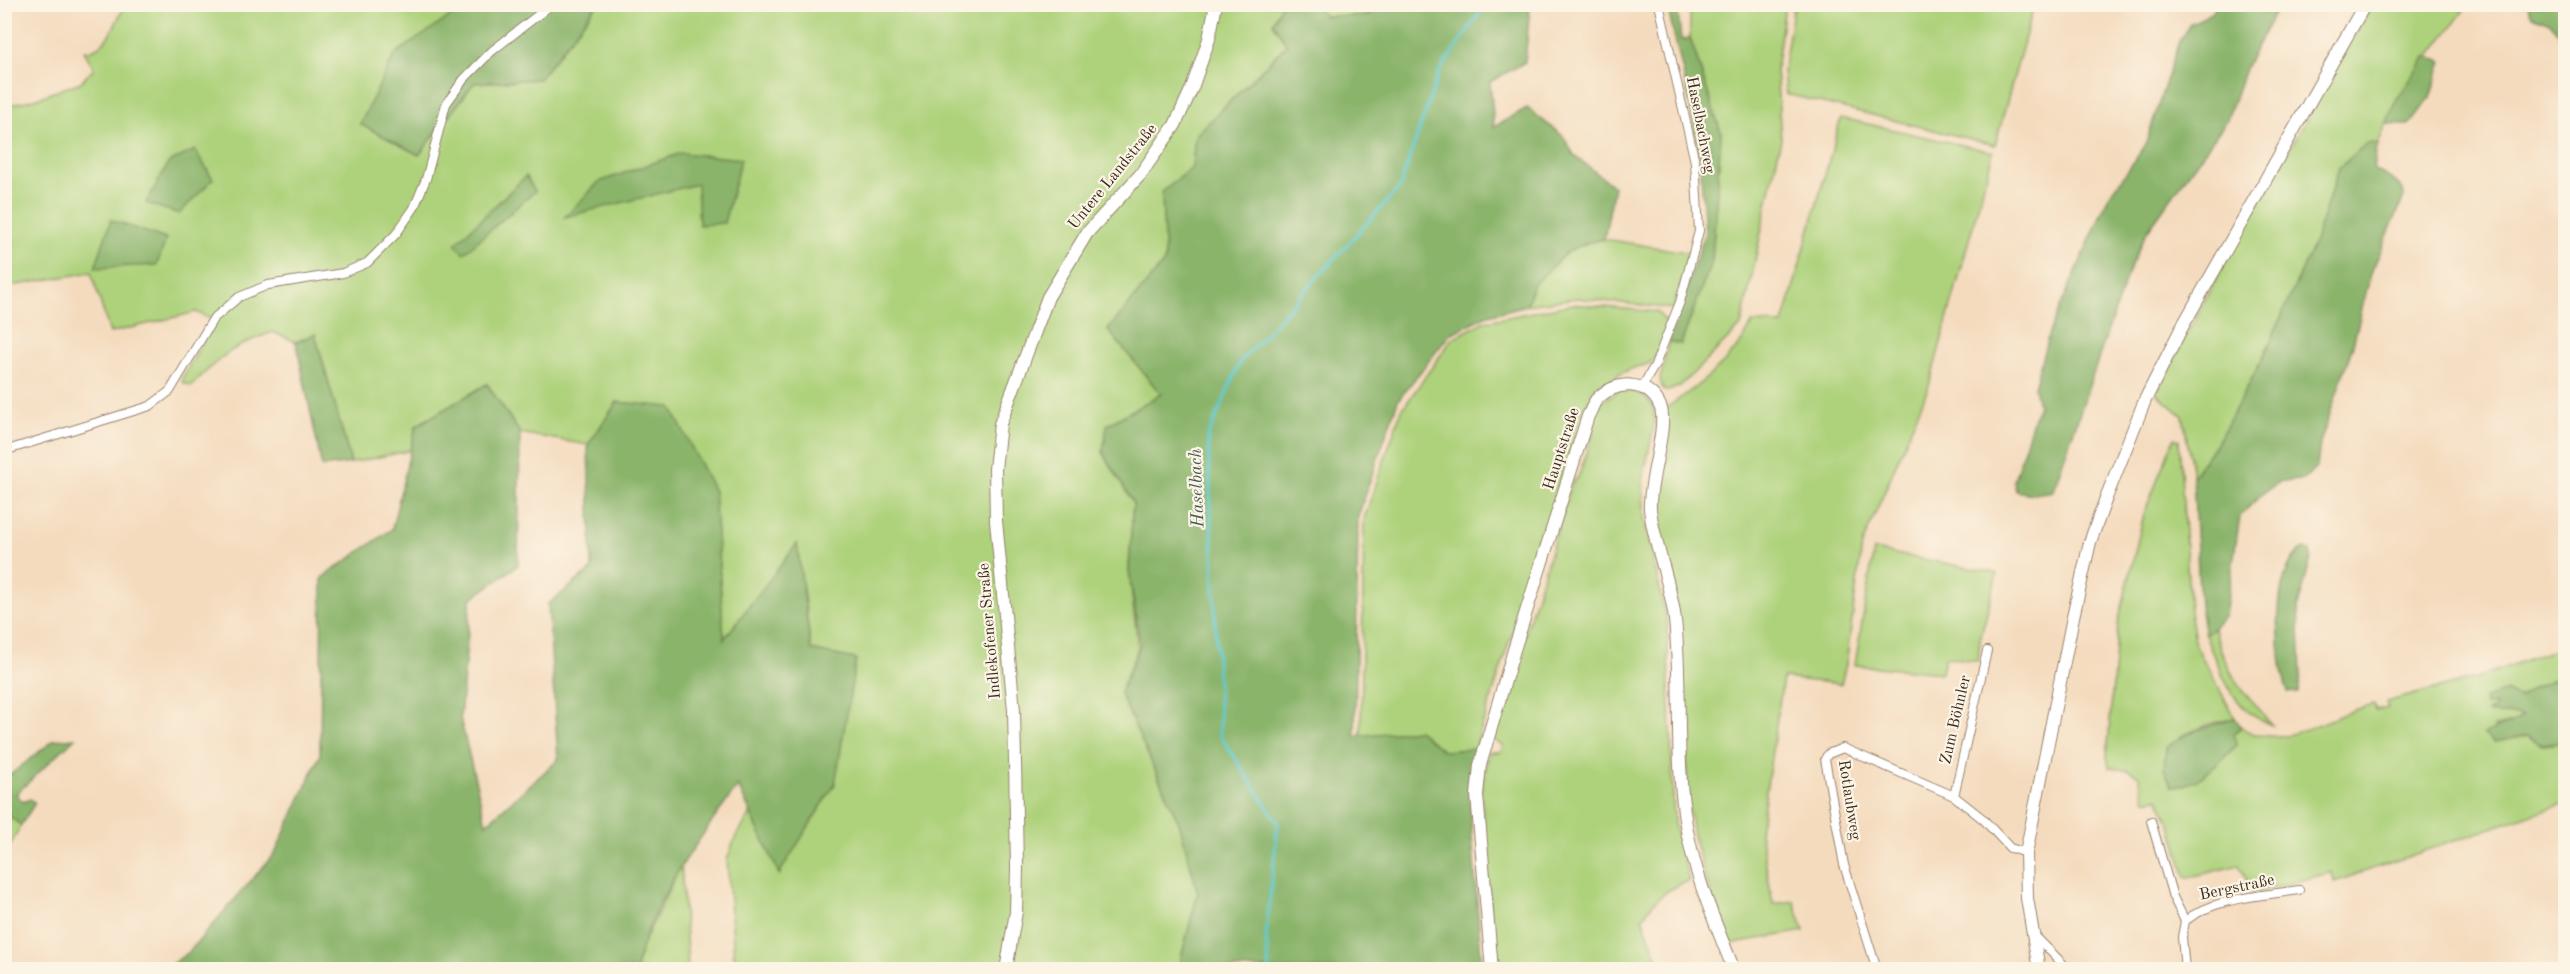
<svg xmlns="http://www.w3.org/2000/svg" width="2570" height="974" viewBox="0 0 2570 974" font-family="'Old Standard TT',serif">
<rect width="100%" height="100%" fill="#fcf5e5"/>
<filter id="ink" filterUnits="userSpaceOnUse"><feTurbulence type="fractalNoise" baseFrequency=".0167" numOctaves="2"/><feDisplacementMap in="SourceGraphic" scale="12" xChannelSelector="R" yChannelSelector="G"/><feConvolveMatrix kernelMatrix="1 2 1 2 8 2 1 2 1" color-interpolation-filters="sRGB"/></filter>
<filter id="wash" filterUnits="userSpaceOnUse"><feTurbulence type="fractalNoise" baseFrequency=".008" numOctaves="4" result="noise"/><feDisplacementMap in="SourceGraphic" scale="24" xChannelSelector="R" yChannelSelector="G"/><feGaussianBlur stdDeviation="1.35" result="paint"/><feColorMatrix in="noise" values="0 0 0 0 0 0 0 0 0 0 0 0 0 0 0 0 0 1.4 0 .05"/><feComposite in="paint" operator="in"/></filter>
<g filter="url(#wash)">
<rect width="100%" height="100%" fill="#f4dbbe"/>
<g fill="#aed27b" stroke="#747e4c" stroke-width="1.5">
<path d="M125,5h343l-108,119 59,31 55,-72 65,-4 58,-74h684l-8,18 14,21 -92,92 -3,32 -30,24 3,69 -57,69 53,64 -53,31 -5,27 30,51 -4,67 9,78 -18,45 60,132 18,68 -17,65 2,11h-448l-8,-110 9,-23 15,-22 29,60 76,-215 -45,-8 -14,-106 -73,95 -10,-149 -97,-89 -29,43 -68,-12 -33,-49 -71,42 -5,24 -60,13 -36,-129 -19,8 -23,-10c-42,14 -51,24 -82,54l-8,-3 -1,-5 33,-57 -19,-9 -86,21 -19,-61 -86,15 -1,-181 31,-7 46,-17 13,-14 -10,-17c22,1 32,-29 41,-46z"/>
<path d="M1313,5h62l-7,11h-43z"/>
<path d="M1690,5h95l-9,65 5,69 -40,187 -61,60 -12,5 -5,-1 -3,-11 9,-37 12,2 31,-84 9,-127 -31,-95z"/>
<path d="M1794,5h240l-39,140 -209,-51 -3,-22z"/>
<path d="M2372,5h96l-72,95 -18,44 -11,-1 -28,25 -24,73 -51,115 -43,80 -28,40 -10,-60 -27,-23 70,-133z"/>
<path d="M1841,118l152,34 -64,234 -67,159 -16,119 -5,20 -58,-6 -23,154 13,72 21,-3 10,30 -75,13 -24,-67 -12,-42 -5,-32 -4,-111 -14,-122 -14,-66 3,-36 9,-38 -2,-22c31,-21 71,-50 86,-85l31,1z"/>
<path d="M1604,239l81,13 5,4 -17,53 -96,-11 -50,7 6,-20 34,-33 19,-9z"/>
<path d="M1573,304l84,8 12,13c-5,12 -8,31 -19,38 -5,3 -13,3 -19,6 -20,8 -35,21 -47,39l-109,341 -32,2 -25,-21 -57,6 3,-217 37,-108 51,-72 31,-17z"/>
<path d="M1621,389l22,5 10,12 2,16 -12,56 1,39 23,105 7,201 15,58c-22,6 -34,19 -47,37l20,51h-167l-14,-178 8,-39h12l2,-6 -11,-7 80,-256 7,-8 14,-41 -2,-9 8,-22z"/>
<path d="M2174,438l5,2 11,171 6,35 39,72 -28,7 -28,12 54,-3 8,-7c39,28 93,-15 133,-23l2,7 12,-3 -2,-6 90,-24 89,-32v31l-35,13 -10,8 -13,-6 -23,7 12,8 -8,5c12,5 22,-1 34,4l-7,7 -21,4 20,11 14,-2 14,9 17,-2 6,3v57l-231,79 -2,-10 -78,21 -15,-28 -53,13 -15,-53 -13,-27 -13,2 -6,-24 -11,-6 -19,-2 -2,-12 11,-132 26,-110z"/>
<path d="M1874,550l123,23 -17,67 -2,21 -33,-4 -3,16 -87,-8z"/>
<path d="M2214,628c12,46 27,62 58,97 -39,-13 -52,-54 -67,-90z"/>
<path d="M5,813l16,12 -16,30z"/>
<path d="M681,864l7,105 -52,1 4,-20z"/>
</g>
<g fill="#8ab46b" stroke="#626f44" stroke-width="1.5">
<path d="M467,5h130l-58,74 -65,4 -55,72 -59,-31 35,-70z"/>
<path d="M1281,5h32l12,11h43l7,-11h155l-5,57 -35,20 4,45 33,-19 36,28 11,19 40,32 -10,52 -18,4 -19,9 -34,33 -6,20 -42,11 -35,18 -52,66 -40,116 -3,220 63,-6 25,21 32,-2 -6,46 13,174h-299l-2,-11 17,-65 -18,-68 -60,-132 20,-48 -11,-75 4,-67 -30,-51 4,-27 54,-31 -53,-64 57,-69 -3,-69 30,-24 3,-32 92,-91 -14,-22z"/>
<path d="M1667,5h10l4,35 9,-2 31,95 -9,127 -31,84 -12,-2 36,-110 -5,-73 -13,-70z"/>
<path d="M2216,5h63l-33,61 -19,54 -81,113 -18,39 -75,219 -20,3 -17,-3 -2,-11 24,-75 -4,-18 15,-54 59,-135 37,-52 34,-105 11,-17 22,-11z"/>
<path d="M2528,5h37v41c-3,-6 -7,-16 -13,-21 -9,-8 -24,-5 -24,-20z"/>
<path d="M2427,56l15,5 -12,37 -21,27 -23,-1 10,-24z"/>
<path d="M2367,143l11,1 -5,24c11,9 30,13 31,29l-33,76 -19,75 -32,95 -3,23 -14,14 -22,1 -17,11 -24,24 -15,100 -20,19 -5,-29 -7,-130 28,-40 43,-80 51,-115 24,-73z"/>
<path d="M195,150l18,29 -34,35 -33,-11 23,-41z"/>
<path d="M681,153l60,6 -17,64 -25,2 -2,-41 -132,33 34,-35z"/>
<path d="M526,176l9,15 -71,62 -9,-9z"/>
<path d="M111,220l55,19 -9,26 -62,3z"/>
<path d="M315,334l36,129 -29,4 -26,-125z"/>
<path d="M487,384l33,49 -2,132 -47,34 -11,119 26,106 72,-64 -10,-156 44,-35 -4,-124 29,-43 54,5 43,84 10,148 73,-95 14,106 45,9 -21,125 -56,90 -41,-88c-41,56 -87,114 -102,183h-466l-1,-3 20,-14 86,-99 45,-98 2,-177 70,-49 24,-103z"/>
<path d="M2303,549l7,2 1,7 -13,49 3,67 -3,19 -10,-1c-12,-30 -18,-123 15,-143z"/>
<path d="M2561,677h4v69l-6,-3 -17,2 -14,-9 -34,6 -10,-7c12,-9 27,-8 38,-18 -12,-6 -22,0 -35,-4l9,-6 -1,-3 -10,1 -1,-7 23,-7 13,7 10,-8z"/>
<path d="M2235,718l6,9 -8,7 4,11c-19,18 -37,41 -65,42l-8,-18 2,-21c21,-18 44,-21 69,-30z"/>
<path d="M75,738l-59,56 7,8 7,-3 5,4 -14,22 -16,-12v-40l5,2 44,-35z"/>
</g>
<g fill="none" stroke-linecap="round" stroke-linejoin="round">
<path stroke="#5dcad1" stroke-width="3" d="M1269,970l-3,-35 12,-112 -58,-88 -12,-299 32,-74 160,-175 39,-115 47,-68"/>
</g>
</g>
<g filter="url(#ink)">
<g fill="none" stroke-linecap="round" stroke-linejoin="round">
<g stroke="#98826e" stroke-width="10">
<g id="street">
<path d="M1642,387l13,-22 25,-63 19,-71 -4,-69 -36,-158"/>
<path d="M4,451l146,-45 20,-15 43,-72 26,-22 29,-12 75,-12 24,-10 29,-29 18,-26 12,-29 20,-75 18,-25 28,-28 60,-47"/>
<path d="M1954,796l33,-145"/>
<path d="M2151,821l22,76 12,24"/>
<path d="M2035,936l34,34"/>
<path d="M1877,970l-33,-105 -19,-106 3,-5 15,-6 111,48 29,23 27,29 16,5"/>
<path d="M2185,970l-3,-33 3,-16c30,-24 77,-25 114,-31"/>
</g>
</g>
<g stroke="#98826e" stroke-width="14">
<g id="secondary">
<path d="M1006,970l10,-58 1,-44 -3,-158 -18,-189 -1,-52 5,-45 48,-127 39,-64 53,-58 35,-50 17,-37 17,-49 7,-35"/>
<path d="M1492,970l-15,-175 3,-30 34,-115 74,-234c3,-5 5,-12 8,-16 18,-20 52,-21 64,6 9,19 -12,76 -10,103 4,37 21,73 25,111 7,66 0,133 10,199 8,53 29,101 49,151"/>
<path d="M2039,970l-12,-72 -1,-45 47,-236 17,-75 16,-44 39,-98 36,-71 184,-325"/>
</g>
</g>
<use href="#street" stroke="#fff" stroke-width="8"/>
<use href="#secondary" stroke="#fff" stroke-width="12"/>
</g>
</g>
<g text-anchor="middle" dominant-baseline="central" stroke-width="4.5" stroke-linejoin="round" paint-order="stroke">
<g font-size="16" fill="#3b2a1e" stroke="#fcf5e5">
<text transform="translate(1700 125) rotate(79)">Haselbachweg</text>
<text transform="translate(1113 177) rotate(-51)">Untere Landstraße</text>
<text transform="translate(1562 449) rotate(-72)">Hauptstraße</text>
<text transform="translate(990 631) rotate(-95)">Indlekofener Straße</text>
<text transform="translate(1956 720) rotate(-77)">Zum Böhnler</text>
<text transform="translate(1849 800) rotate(81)">Rotlaubweg</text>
<text transform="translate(2237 888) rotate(-12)">Bergstraße</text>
</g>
<g font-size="18" font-style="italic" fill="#455a54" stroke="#fcf5e5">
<text transform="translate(1197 488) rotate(-92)">Haselbach</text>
</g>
</g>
<rect width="2570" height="974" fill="none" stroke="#fcf5e5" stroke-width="24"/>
</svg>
